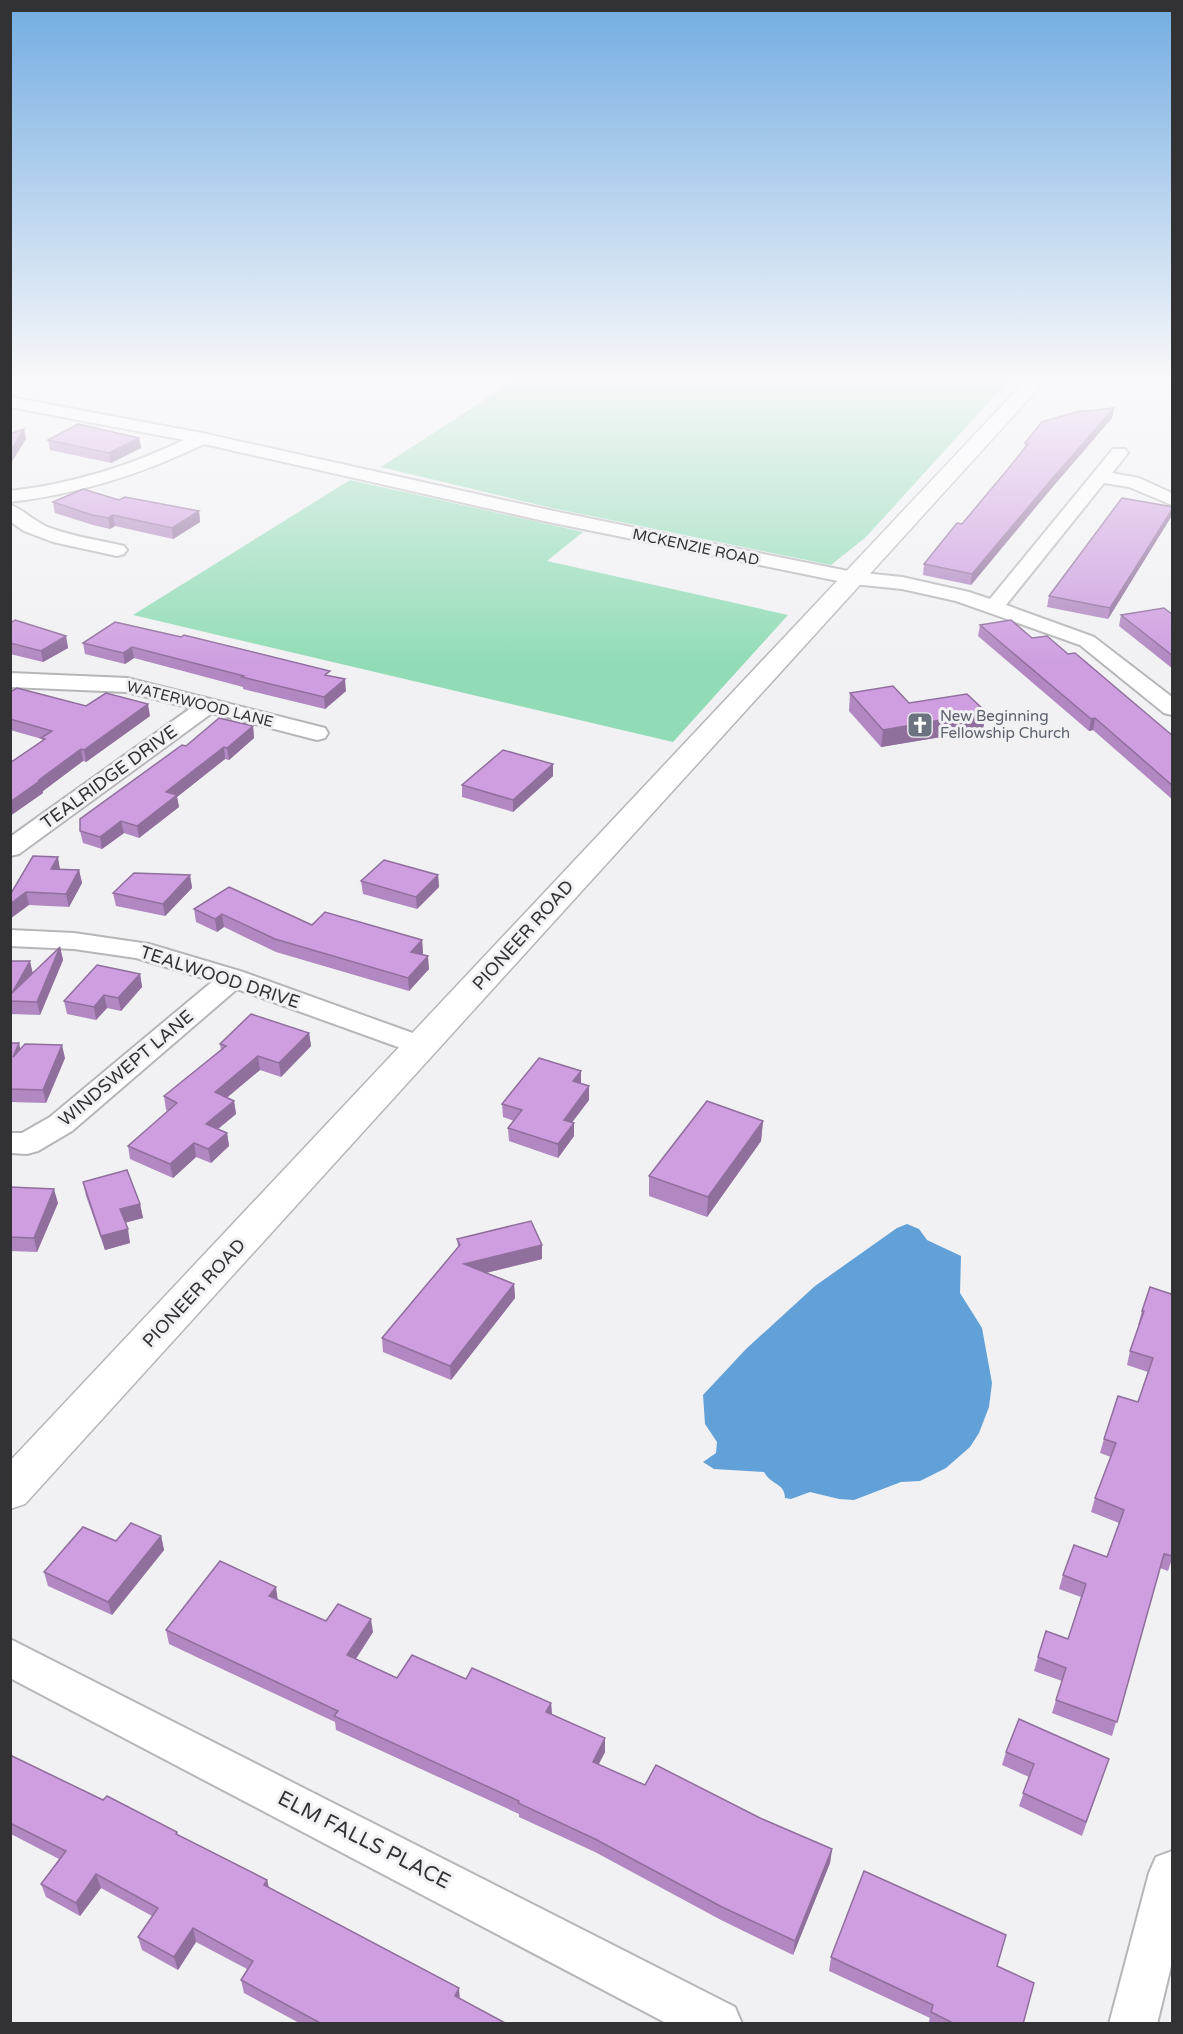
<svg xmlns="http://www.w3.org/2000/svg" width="1183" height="2034" viewBox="0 0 1183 2034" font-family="'Varela Round',sans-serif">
<rect width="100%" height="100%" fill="#f1f0f3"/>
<g fill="#91dcb6">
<path d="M515,380h494l-143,157 -35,28 -279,-57 -171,-41z"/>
<path d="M350,480l233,52 -36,29 241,54 -115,127 -540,-127z"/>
</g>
<path fill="#61a1d8" d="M907,1224l12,5 8,11 34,16 -1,37 22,35 10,55 -3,24 -10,26 -9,14 -24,21 -26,13 -19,1 -47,18 -15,-1 -29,-7 -19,7 -6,-1c0,-15 -14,-13 -21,-26l-50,-3 -11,-7 13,-9 1,-11 -12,-18 -2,-29 43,-46 69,-63 82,-58z"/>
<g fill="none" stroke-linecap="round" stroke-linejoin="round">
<g stroke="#b6b5b8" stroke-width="4">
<g id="minor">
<path d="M10,397l192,36 342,76 155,32 154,31 49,5 67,15 21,7 123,-150h12l3,4 -16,20 27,5 33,15v12l-43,-18 -25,-4 -98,122 88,32 78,60v18l-8,-2 -84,-68 -124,-44 -54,-12 -49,-5 -309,-63 -340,-77c-62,30 -125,50 -194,58v-11c62,-7 119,-25 174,-51l-174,-33z"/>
<path d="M10,505c10,2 26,18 40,23 24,9 49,12 74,18l3,4 -3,4 -7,2 -64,-14 -29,-11 -14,-10z"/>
<path d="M10,673l117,5 198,50 3,5 -3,5 -8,2 -105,-27 -193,141 -9,2v-19l181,-129 -64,-16 -117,-5z"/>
<path d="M10,930l64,3 75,11 94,28 189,68 5,6 -5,6 -10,3 -10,-3 -175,-63 -165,142 -34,20 -11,3 -17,-1v-20h12l28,-16 163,-136 -77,-23 -62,-9 -64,-3z"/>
<path d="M10,1639l725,368 7,17h-74l-658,-346z"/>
<path d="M1172,1851v111l-15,62h-48l40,-151 7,-16z"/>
</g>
</g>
<g stroke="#b6b5b8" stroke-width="3">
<path id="major" d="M1026,380h20l-1021,1124 -15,5v-48z"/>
</g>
<use href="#minor" fill="#fff" fill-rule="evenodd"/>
<use href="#major" fill="#fff" fill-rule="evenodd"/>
</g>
<g fill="#b188c1">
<path d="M1114,408l-2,10 -62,72 -79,95 -48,-10 1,-11 38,-40 63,-76v-5z"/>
<path d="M139,438l2,10 -30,15 -61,-13 -2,-10z"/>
<path d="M119,500l80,11 1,11 -27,17 -58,-13 -5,3 -17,-4 -38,-12 -2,-11z"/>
<path d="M1173,507l-2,10 -63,102 -61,-12 2,-11z"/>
<path d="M1121,615h52v54l-54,-43z"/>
<path d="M10,622l56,14 2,12 -25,14 -33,-8z"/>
<path d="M980,625l52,13 36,16 105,82v64l-80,-70 -4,1 -111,-95z"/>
<path d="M181,637l149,39 16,15 -21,18 -82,-20v-2l-109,-29 -9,6 -40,-10 -2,-11z"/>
<path d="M10,692l76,14 64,10 -64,46 -3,-1 -40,30v2l-33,23v-53l32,-22v-2l-32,-9z"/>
<path d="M850,693l59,10 74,27 -102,17 -32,-36z"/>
<path d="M253,726l1,12 -25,22 -4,-1 -48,38 2,10 -40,31 -15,-5 -22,16 -19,-6 -3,-12 106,-85z"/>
<path d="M553,764v12l-40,36 -51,-15v-12z"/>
<path d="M60,869l19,1 3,13 -13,24 -40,-2 -19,-10z"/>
<path d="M190,875l2,13 -27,28 -49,-10 -3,-13z"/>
<path d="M438,875l1,12 -22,22 -54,-15 -2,-13z"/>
<path d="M194,909l228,31 1,13 -1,2 7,14 -20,22 -133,-39 -52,-25 -7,5 -21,-10z"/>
<path d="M60,947l3,13 -23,55 -30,-1v-53l23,12z"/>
<path d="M140,974l2,13 -21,24 -14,-3 -11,12 -29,-6 -3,-13z"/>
<path d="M309,1033l2,13 -30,31 -21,-7 -33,27 7,4 2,13 -18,15 9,4 2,13 -18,17 -15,-6 -23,21 -43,-19 -2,-13 40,-35 -2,-1 -2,-14 57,-46 -1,-6z"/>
<path d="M10,1043l10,6 45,9 -19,45 -36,-1z"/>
<path d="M581,1071v13l8,2v14l-17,22 2,1v13l-16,22 -49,-17 -1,-13 6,-7 -11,-4 -1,-13z"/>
<path d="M763,1121l-2,20 -54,76 -58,-21v-20z"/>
<path d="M83,1182l57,22 3,14 -18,5 5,20 -25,7 -19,-54z"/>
<path d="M10,1187l48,16 -21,49 -27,-1z"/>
<path d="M457,1239l85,20 -56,14 28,11 1,14 -64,82 -68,-28 -1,-14 76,-91z"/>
<path d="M1150,1287l23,269 -5,15 -8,-3 -48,168 -60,-23 10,-32 -28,-10 4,-14 30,-18 13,-42 -22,-8 4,-14 44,-18 12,-34 -28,-11 4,-14 16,-41 -11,-4 4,-14 34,-37 10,-30 -21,-7 3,-14 10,-26h-2l4,-14z"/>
<path d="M161,1536l3,14 -52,65 -64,-29 -4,-14 72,-31z"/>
<path d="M278,1600l48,21 47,11 -17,27 41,19 69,1 85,24 1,11 53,24v14l-7,12 47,21 115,33 72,31 -2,14 -37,92 -72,-35 -126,-68 -76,-35v-3l-183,-84 -1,-8 -166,-78 -3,-14z"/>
<path d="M1006,1752l98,21 -22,63 -63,-30 10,-29 -27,-12z"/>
<path d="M10,1755l93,45 74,32 1,3 89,45 2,8 191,111 47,25h-206l-57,-31 -3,-13 6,-11 -51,-27 -18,28 -36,-20 -4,-13 14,-21 -51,-28 -21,28 -34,-19 -5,-13 18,-25 -48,-25 -1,1z"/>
<path d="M831,1957l166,9 26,58h-95l2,-6 -101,-47z"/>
</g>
<g fill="#906f9d">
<path d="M1114,408l-2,10 -62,72 -79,95 1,-11 79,-94z"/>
<path d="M24,429l2,10 -16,26v-13z"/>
<path d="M139,438l2,10 -30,15 -2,-10z"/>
<path d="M1173,508l-2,9 -63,102 2,-11z"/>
<path d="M199,511l1,11 -27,17 -1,-11z"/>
<path d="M113,515l2,11 -5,3 -2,-11z"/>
<path d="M66,636l2,12 -25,14 -2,-11z"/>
<path d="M132,647l2,11 -9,6 -2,-11z"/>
<path d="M345,679l1,12 -21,18 -1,-12z"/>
<path d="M148,704l2,12 -64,46 -2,-12z"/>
<path d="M986,712l-3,18 -102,17 2,-17z"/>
<path d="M1095,718l-2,12 -4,1 2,-12z"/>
<path d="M253,726l1,12 -25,22 -2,-12z"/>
<path d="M224,747l1,12 -48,38 2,10 -40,31 -2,-12 29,-34z"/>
<path d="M81,749l2,12 -40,30v2l-33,23v-14l29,-22z"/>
<path d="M553,764v12l-40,36v-12z"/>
<path d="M121,821l3,12 -22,16 -2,-12z"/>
<path d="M58,857l2,12h-9z"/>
<path d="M79,870l3,13 -13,24 -3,-13z"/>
<path d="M190,875l2,13 -27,28 -2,-12z"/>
<path d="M438,875l1,12 -22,22 -1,-12z"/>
<path d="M26,892l3,13 -19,14v-15z"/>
<path d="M222,914l2,13 -7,5 -2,-13z"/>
<path d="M422,940l1,13 -11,12 -1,-13z"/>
<path d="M60,947l3,13 -23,55 -3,-13z"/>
<path d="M428,956l1,13 -20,22 -1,-13z"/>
<path d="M30,961l3,13 -21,19z"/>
<path d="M140,974l2,13 -21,24 -3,-13z"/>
<path d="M104,995l3,13 -11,12 -2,-13z"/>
<path d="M309,1033l2,13 -30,31 -2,-14z"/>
<path d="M19,1043l3,13 -9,1z"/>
<path d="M62,1045l3,13 -19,45 -3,-13z"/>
<path d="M258,1056l2,14 -43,36 -2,-14z"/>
<path d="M581,1071v13l-8,-3z"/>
<path d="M589,1086v14l-25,33v-13z"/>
<path d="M234,1101l2,13 -28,23 -2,-13z"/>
<path d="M763,1121l-2,20 -54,76 1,-20z"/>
<path d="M574,1123v13l-16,22v-14z"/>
<path d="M227,1133l2,13 -18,17 -3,-14z"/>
<path d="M194,1143l2,14 -23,21 -3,-14z"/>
<path d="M54,1189l4,14 -21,49 -3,-14z"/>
<path d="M140,1204l3,14 -20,5 -3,-14z"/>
<path d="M128,1229l2,14 -25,7 -4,-14z"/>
<path d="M542,1245v14l-77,19 -1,-14z"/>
<path d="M514,1284l1,14 -64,82 -1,-14z"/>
<path d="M161,1536l3,14 -52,65 -4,-13z"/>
<path d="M276,1587l2,14 -9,-5z"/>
<path d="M371,1619l2,13 -24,37 -2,-14z"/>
<path d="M551,1703l1,14 -6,-5z"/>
<path d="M605,1738v14l-12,24v-14z"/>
<path d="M832,1849l-2,14 -37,92 2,-14z"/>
<path d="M96,1874l5,14 -21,28 -4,-13z"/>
<path d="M267,1880l3,13 -6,-8z"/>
<path d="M193,1928l3,14 -18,28 -4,-13z"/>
<path d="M459,1988l1,13 -5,-5z"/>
</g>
<g fill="#ce9ee0" stroke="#906f9d" stroke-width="1.5">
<path d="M1114,408l-63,72 -79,94 -48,-10 33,-41 5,1 46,-55 20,-25 -3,-1 17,-21 34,-10z"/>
<path d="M78,424l61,14 -30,15 -61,-13z"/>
<path d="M24,429l-14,23v-18z"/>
<path d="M83,489l36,11 6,-3 74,14 -27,17 -59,-13 -5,3 -16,-3 -39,-13z"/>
<path d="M1122,498l51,9v1l-63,100 -61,-12z"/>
<path d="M1164,608l9,7v41l-52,-41z"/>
<path d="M15,620l51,16 -25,15 -31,-8v-21h2z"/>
<path d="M1011,620l21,18 15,-2 21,18 7,-1 98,83v50l-78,-68 -4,1 -111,-94z"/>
<path d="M115,622l66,15 3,-2 146,36 -5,4 20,4 -21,18 -82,-20 2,-1 -112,-29 -9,6 -40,-10z"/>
<path d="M893,686l16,17 58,-9 19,18 -103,18 -33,-37z"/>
<path d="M17,688l69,18 20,-13 42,11 -64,46 -3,-1 -42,31h2l-31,22v-39l35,-24 -4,-1 11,-7 -42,-12v-27z"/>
<path d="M219,718l34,8 -26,22 -3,-1 -58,45 11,3 -40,31 -16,-5 -21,16 -20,-6v-12l102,-74 4,1z"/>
<path d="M503,750l50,14 -40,36 -51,-15z"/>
<path d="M33,856l25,1 -7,12 28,1 -13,24 -40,-2 -16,12v-9z"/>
<path d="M384,860l54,15 -22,22 -55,-16z"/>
<path d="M134,873l56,2 -27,29 -50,-11z"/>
<path d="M229,887l83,38 13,-13 97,28 -11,12 17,4 -20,22 -133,-39 -53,-25 -7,5 -21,-10z"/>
<path d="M60,947l-23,55 -27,-1v-40h20l-18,32z"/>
<path d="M97,965l43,9 -22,24 -14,-3 -10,12 -30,-6z"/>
<path d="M251,1014l58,19 -30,30 -21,-7 -43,36 19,9 -28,23 21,9 -19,16 -14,-6 -24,21 -42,-18 49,-43 -13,-7 62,-50 -6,-2z"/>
<path d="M10,1043h9l-6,14 12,-13 37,1 -19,45 -33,-1z"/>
<path d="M539,1058l42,13 -8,10 16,5 -25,34 10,3 -16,21 -50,-16 14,-18 -20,-6z"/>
<path d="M707,1101l56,20 -55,76 -59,-21z"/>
<path d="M127,1170l13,34 -20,5 8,20 -27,7 -18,-54z"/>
<path d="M10,1187l44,2 -20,49 -24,-1z"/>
<path d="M531,1221l11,24 -78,19 50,20 -64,82 -68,-28 78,-93 -3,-6z"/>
<path d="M1150,1287l21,7 2,-5v267l-9,-2 -47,168 -61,-22 10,-32 -28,-11 8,-26 22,8 18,-55 -23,-9 11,-30 33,12 17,-47 -29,-12 21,-55 -12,-4 14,-43 20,6 15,-44 -23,-7 14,-40h-2z"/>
<path d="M131,1523l30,13 -53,66 -64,-30 39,-45 33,14z"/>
<path d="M220,1561l56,26 -7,9 57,25 12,-17 33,15 -24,36 50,23 15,-23 54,24 6,-11 79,35 -5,9 59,26 -12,24 52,23 11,-20 104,53 72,31 -37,92 -73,-34 -127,-68 -77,-36 1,-2 -185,-85 4,-5 -172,-81z"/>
<path d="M1019,1719l90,40 -23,63 -63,-29 11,-29 -28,-12z"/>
<path d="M10,1755l93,45 4,-4 70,36 -1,2 91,46 -3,5 195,103 -4,8 52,28h-185l-81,-44 12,-19 -60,-33 -19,29 -36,-20 20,-29 -62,-34 -20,29 -35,-19 25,-33 -56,-28z"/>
<path d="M864,1871l142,64 -9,31 37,17 -11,41h-68l-24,-12 2,-7 -102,-48z"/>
</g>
<linearGradient id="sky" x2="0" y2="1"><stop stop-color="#72ace2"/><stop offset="0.57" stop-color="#f9f8fa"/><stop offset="1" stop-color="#f9f8fa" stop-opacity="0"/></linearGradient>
<rect width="1183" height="665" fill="url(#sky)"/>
<defs>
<g id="church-square" transform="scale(1.35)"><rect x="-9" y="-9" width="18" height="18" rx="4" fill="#6b7280" stroke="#f1f0f3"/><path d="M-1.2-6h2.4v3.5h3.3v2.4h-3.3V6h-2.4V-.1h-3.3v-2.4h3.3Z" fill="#fff"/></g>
</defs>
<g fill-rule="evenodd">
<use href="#church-square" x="920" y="725"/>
</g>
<g text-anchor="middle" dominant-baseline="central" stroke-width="6" stroke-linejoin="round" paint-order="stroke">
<g font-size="15" fill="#323133" stroke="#f1f0f3">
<text transform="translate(696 547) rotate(12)">MCKENZIE ROAD</text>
<text transform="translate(200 704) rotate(14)">WATERWOOD LANE</text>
</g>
<g font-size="15" fill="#5b616d" stroke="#f1f0f3" text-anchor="start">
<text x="940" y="716">New Beginning<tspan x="940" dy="17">Fellowship Church</tspan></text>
</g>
<g font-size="18" fill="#323133" stroke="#f1f0f3">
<text transform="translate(109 777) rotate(-36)">TEALRIDGE DRIVE</text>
<text transform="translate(523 935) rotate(-48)">PIONEER ROAD</text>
<text transform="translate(220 977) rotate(18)">TEALWOOD DRIVE</text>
<text transform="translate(126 1068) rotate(-40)">WINDSWEPT LANE</text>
<text transform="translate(194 1293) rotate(-47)">PIONEER ROAD</text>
</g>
<g font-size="21" fill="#323133" stroke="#f1f0f3">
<text transform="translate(364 1840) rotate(27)">ELM FALLS PLACE</text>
</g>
</g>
<rect width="1183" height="2034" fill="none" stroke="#323133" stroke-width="24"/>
</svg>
